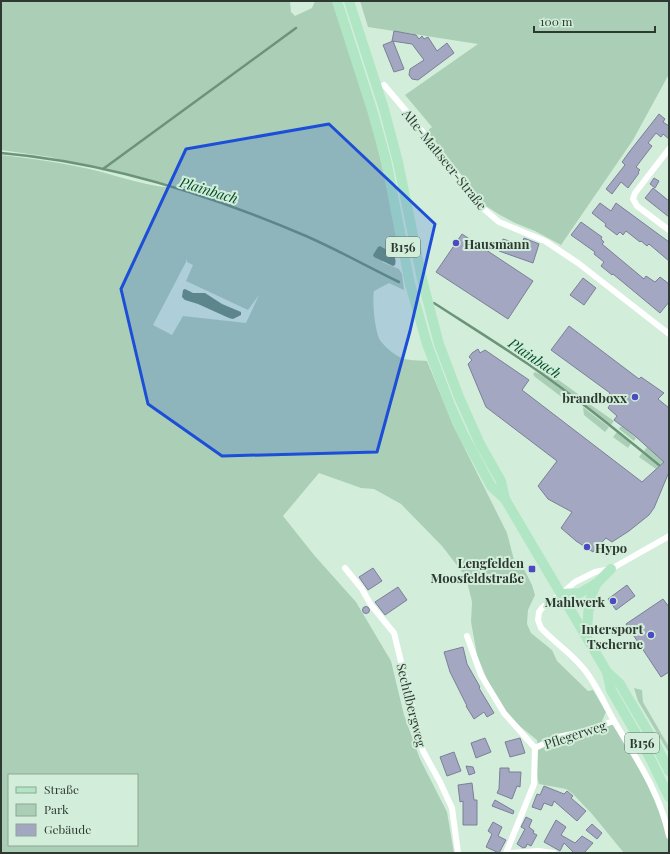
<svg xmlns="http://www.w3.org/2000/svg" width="670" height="854" viewBox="0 0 670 854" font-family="'Playfair Display',serif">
<rect width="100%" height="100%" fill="#d2eeda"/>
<g fill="#abcfb6" fill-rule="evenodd">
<path d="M1,1h289l1,11 4,4 17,-8 3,-7h17c29,80 54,166 67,250l-5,4 -2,-2 -10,9 17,7 3,5 2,16 -15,-7 -15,8c-2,10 1,41 6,49 6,8 13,14 22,18 7,3 17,2 25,3l26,64 54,108 7,27 8,5 10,20 3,10 -7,15 -1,14 4,9 21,17 5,11 31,30 5,-1 13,22 -4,9 14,5 19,30 34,73v24h-45l-32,-39 -19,-20 -7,-5 -27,-5c-5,-17 0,-28 -2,-44l-15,-12 -14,-13 -19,-31 -12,-29 -6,-33 1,-20 -6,-25 -24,-31 -41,-42 -27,-15 -13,-1 -42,-15 -36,43 31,39 42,47 35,59 13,54 16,44 27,53 7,41h-453v-698c33,4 65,8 97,16 26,7 52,16 79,17l-57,-15 -70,-16 -49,-7zM186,258l1,4 6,3 -7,16 62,29 11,-15 -13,28 -63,-7 -11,19 -19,-10 33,-63zM9,775h128v70h-128z"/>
<path d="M360,1h309v73l-36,66 -72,105 -26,-14 -20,-8 -15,-8 -14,-9 -59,-75 5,-4 -27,-32 73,-51 -110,-17z"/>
<path d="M542,368l36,26 1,3v4l-40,-30z"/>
<path d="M535,372c14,6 29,20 42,30l-3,3 -7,-4 -32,-24 -2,-3z"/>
<path d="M588,403l26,18 -3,4 -26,-20z"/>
<path d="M583,407l26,20 -4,5 -21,-17z"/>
<path d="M620,427h3l13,11 -2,3 -15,-12z"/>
<path d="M617,432l14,11 -3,5 -15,-11z"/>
<path d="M647,447l17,15 -3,3 -17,-14z"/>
<path d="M642,453l17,13 -3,3 -17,-12z"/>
<path d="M634,688l8,2 1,12 26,45v6l-31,-52z"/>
</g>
<g fill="#6c9479">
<path d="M380,246c8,5 18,8 15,19l-2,1 -19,-9 -1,-2 5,-8z"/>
<path d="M185,289l8,4h12l17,11 19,8v3l-8,4 -4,-1 -31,-14 -13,-4 -3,-3 1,-7z"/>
</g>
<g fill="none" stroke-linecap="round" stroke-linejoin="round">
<g stroke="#6c9479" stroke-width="2.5">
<path d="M1,153c104,9 210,42 305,83 32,14 62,31 93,46"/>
<path d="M103,169l193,-141"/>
<path d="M434,303c31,20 63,40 94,61 45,31 88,66 131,101"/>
</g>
</g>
<g fill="#a3a7c2" stroke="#7b7f98">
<path d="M394,31l22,4 3,4 3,-3 2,3 4,-2 9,14 10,-8 7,10 -36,27 -6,-1 -3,-4 1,-6 14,-9 -12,-16 -20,-3z"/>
<path d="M393,41l11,28 -10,3 -11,-27z"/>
<path d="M659,114l6,5 -2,3 6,4v13l-6,-5 -2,3 -5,-4 -8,10 4,3 -16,21 4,3 -2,2 1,1 -11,15 -7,-6 -9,12 -6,-5 19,-24 -3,-3 8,-11z"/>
<path d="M654,178l5,3 -4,7 -5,-4z"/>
<path d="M653,188l16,13v16l-24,-19z"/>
<path d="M600,203l11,8 5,-8 53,39v19l-20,-17 -2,2 -6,-5 -1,1 -14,-11 -3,4 -3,-3 -3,3 -12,-9 1,-2 -14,-11z"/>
<path d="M581,222l21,15 -1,2 3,3 -2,2 42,35 2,-3 9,6 5,-5 9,7v18l-9,11 -47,-39 -1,1 -11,-9 3,-4 -10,-8 1,-2 -24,-17z"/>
<path d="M462,234l71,47 -25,38 -72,-47z"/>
<path d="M524,238l15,6 -6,19 -34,-12 4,-12 18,6z"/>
<path d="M583,278l13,10 -12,17 -14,-10z"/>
<path d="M569,326l70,53 2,-2 23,16 -6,6 11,9v64l-15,36 -5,7 -20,16 -17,11 -6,-4 -13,14 -17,-11 -15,-13 11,-16 -24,-13 -10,-13 19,-25 -71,-54 -18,-43 4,-4 -3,-3 3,-4 6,-4 2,4 5,-3 44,30 -7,10 120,92 22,-20 -29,-26 -21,-16 3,-4 -9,-8 5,-8 -5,-4 2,-3 -59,-43z"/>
<path d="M373,568l9,13 -14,9 -9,-13z"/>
<path d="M627,585l8,11 -19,14 -8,-11z"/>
<path d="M398,587l9,13 -22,15 -10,-13z"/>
<path d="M663,599l6,8v65l-8,5 -35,-53z"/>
<circle cx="366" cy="610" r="3.5"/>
<path d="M463,647l4,17 13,23 -1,1 15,25 -7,4 -3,-5 -10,7 -8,-13h1l-17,-34 -6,-20z"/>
<path d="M485,738l6,14 -15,6 -5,-15z"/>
<path d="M520,738l5,15 -15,4 -5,-15z"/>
<path d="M454,752l7,19 -14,5 -7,-19z"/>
<path d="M466,766l7,1 2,6 -6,2z"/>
<path d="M500,768h9v4h12l-1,15 -3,-1 -5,13 -15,-6 2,-4z"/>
<path d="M472,783l2,17h3v25h-14v-24l-3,1 -2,-17z"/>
<path d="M544,786l20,8 3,-3 6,5 -2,2 15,13 -9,10 -23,-20 -2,5 -8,-3 -3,7 -9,-3 5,-13 3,1z"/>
<path d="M495,800l19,11 -1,3 -21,-8z"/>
<path d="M526,817l6,3 -3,7 5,4 -1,2 4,2 -6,11 -4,-2 -1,3 -3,1 -6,-4 8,-15 -4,-2z"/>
<path d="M556,820l10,7 -5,8 14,8 7,-7 11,7 -9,10h-10l-10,-10 -4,8 -16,-9z"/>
<path d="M493,822l9,5 -4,9 8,4 -7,13 -13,-6 6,-13 -4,-3z"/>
<path d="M592,824l10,9 -5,6 -11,-9z"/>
</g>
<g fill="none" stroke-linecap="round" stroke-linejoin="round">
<g stroke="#fff" stroke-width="6">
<path d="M384,85l28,33 66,86 21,18 46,19 33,22 91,71"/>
<path d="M669,149l-34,44 -2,6 4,7 32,24"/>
<path d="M669,536l-58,33 -16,3 -20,10 -14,12 -19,14 -3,4 -1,8 3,8c13,14 30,25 42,40 13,15 21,35 31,53 22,37 46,72 55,115"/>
<path d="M345,568l17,21 9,16 23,28 29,118 17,31 12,26 6,45"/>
<path d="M467,636l14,39 23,38 31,35"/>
<path d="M506,853l28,-69 1,-36 23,-11 24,-5 32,-11"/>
<path d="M511,853l27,-2 16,2"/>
</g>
<g stroke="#b0e6c4" stroke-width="10">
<path d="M337,1l36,112 13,47 24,124 17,60 23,61 13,29 28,52 14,13 102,173 4,18 38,66 20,41"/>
<path d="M349,1l35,108 14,53 24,117 17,65 20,53 21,47 21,37 4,18"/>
<path d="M561,594l19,-1 17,-10 14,-14"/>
<path d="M587,637c1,-20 0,-35 10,-54"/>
<path d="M607,672l13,12 37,63 12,24"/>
</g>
</g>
<path fill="#1d4ed8" fill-opacity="0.2" stroke="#1d4ed8" stroke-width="3" stroke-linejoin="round" d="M329,124l106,100 -25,107 -33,121 -155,4 -74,-52 -27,-115 65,-140z"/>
<g fill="#4c4ac0" stroke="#d2eeda" stroke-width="1.5">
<circle cx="456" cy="243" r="4"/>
<circle cx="635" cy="397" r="4"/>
<circle cx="587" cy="547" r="4"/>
<rect x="528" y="565" width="8" height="8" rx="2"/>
<circle cx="613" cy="601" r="4"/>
<circle cx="651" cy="635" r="4"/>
</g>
<g text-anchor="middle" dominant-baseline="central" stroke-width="4" stroke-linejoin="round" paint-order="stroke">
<g fill="#d2eeda" stroke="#5f6f64" stroke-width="1">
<rect x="386" y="237" width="34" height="20" rx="3"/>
<rect x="625" y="733" width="34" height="20" rx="3"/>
</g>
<g font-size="12" font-weight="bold" fill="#2e3931">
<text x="403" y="247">B156</text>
<text x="642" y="743">B156</text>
</g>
<g font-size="13" fill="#2e3931" stroke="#d2eeda">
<text transform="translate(445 159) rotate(51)">Alte-Mattseer-Straße</text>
<text transform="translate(412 705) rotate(76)">Sechtlbergweg</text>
<text transform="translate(575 734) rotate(-18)">Pflegerweg</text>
</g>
<g font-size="13" font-weight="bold" fill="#2e3931" stroke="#d2eeda" text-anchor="end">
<text x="464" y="243" text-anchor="start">Hausmann</text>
<text x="627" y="397">brandboxx</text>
<text x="595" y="547" text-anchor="start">Hypo</text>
<text x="524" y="562">Lengfelden<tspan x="524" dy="15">Moosfeldstraße</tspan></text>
<text x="605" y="601">Mahlwerk</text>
<text x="643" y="628">Intersport<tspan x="643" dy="15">Tscherne</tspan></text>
</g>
<g font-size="14" font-style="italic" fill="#024d29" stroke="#d2eeda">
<text transform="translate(209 190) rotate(17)">Plainbach</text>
<text transform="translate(535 358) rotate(34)">Plainbach</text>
</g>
</g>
<rect width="670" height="854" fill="none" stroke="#2e3931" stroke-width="4"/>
<rect x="8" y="774" width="130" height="72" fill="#d2eeda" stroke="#90a696"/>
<rect x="16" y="787" width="20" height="6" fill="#b0e6c4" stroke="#90a696"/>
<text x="44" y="794" font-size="12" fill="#2e3931">Straße</text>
<rect x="16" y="804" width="20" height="12" fill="#abcfb6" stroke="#90a696"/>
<text x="44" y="814" font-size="12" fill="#2e3931">Park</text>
<rect x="16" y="824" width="20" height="12" fill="#a3a7c2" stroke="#90a696"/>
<text x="44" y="834" font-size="12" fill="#2e3931">Gebäude</text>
<path d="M534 26v6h121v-6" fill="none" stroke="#2e3931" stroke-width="2"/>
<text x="540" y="26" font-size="12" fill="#2e3931" stroke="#d2eeda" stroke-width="3" paint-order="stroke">100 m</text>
</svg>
